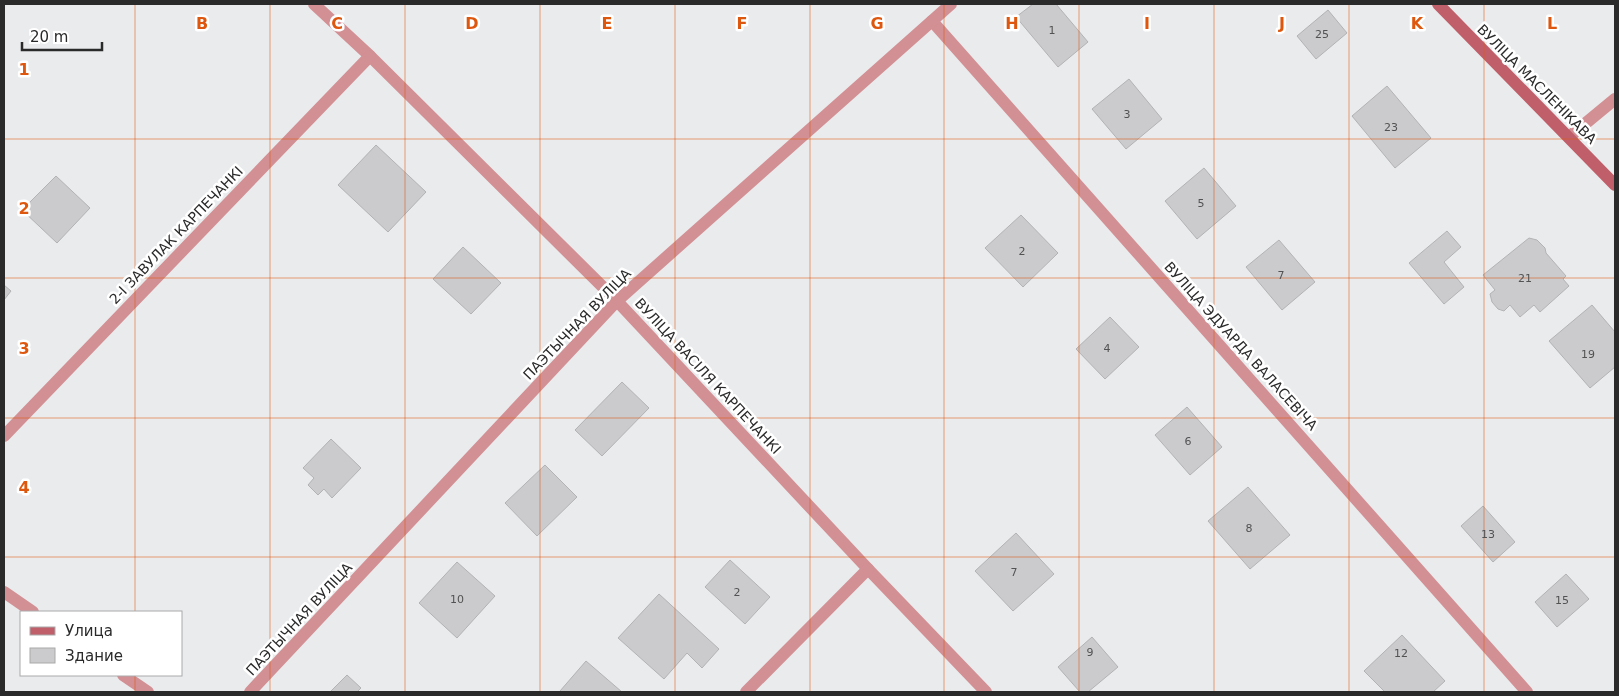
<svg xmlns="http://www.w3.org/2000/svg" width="1619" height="696" viewBox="0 0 1619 696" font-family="'DejaVu Sans',sans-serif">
<rect width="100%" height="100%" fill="#e9ebec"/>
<g fill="#cbcacc" stroke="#b3b3b5">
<path d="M1033,4h23l32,38 -30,25 -42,-50z"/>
<path d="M1328,10l19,23 -31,26 -19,-23z"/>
<path d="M1129,79l33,40 -36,30 -34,-40z"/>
<path d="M1387,86l44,52 -36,30 -43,-52z"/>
<path d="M376,145l50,47 -38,40 -50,-47z"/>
<path d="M1204,168l32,38 -39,33 -32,-38z"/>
<path d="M56,176l34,32 -33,35 -35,-33z"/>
<path d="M1021,215l37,38 -35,34 -38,-39z"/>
<path d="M1447,231l14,16 -17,15 20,25 -20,17 -35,-41z"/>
<path d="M1529,238l8,2 8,8 1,5 20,23 -3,3 6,7 -29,26 -6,-7 -14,12 -10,-12 -6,6 -6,-2 -6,-7 -2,-8 5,-4 -12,-15z"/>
<path d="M1279,240l36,42 -33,28 -36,-43z"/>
<path d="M463,247l38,36 -30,31 -38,-35z"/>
<path d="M4,285l7,6 -7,9z"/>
<path d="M1592,305l23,27v35l-25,21 -41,-47z"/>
<path d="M1110,317l29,30 -34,32 -29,-30z"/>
<path d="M622,382l27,26 -47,48 -27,-26z"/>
<path d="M1187,407l35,40 -32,28 -35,-40z"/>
<path d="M331,439l30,29 -29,30 -8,-9 -6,6 -10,-10 6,-7 -11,-10z"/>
<path d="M545,465l32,32 -40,39 -32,-33z"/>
<path d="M1248,487l42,48 -40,34 -42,-48z"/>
<path d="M1483,506l32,36 -22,20 -32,-36z"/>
<path d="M1016,533l38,41 -41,37 -38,-40z"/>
<path d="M730,560l40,37 -25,27 -40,-37z"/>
<path d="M457,562l38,34 -38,42 -38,-35z"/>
<path d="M1566,574l23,25 -32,28 -22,-25z"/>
<path d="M659,594l60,55 -17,19 -15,-15 -23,26 -46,-41z"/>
<path d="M1402,635l43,46 -12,11h-48l-21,-21z"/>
<path d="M1092,637l26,30 -30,25h-8l-22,-25z"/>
<path d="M586,661l36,31h-61l-1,-1z"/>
<path d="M347,675l14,13 -4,4h-27z"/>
</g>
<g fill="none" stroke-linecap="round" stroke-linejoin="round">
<g stroke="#d28f94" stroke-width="12">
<path d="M314,4l56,52 247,245 251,268 118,123"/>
<path d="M932,21l595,671"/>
<path d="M1569,137l46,-38"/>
<path d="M4,436l366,-380"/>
<path d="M4,592l29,20"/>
<path d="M123,675l25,17"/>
<path d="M250,692l367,-391 334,-297"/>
<path d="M746,692l122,-123"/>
</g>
<path stroke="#c05f6a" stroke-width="12" d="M1438,4l177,181"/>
</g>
<path fill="none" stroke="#de570e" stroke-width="1" stroke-opacity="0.55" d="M135,4v608M270,4v688M405,4v688M540,4v688M675,4v688M810,4v688M944,4v688M1079,4v688M1214,4v688M1349,4v688M1484,4v688M4,139h1611M4,278h1611M4,418h1611M4,557h1611M135,675v17"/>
<g text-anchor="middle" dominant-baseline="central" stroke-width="5" stroke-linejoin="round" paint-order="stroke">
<g font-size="11" fill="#525253">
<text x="1052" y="30">1</text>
<text x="1322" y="34">25</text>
<text x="1127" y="114">3</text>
<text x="1391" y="127">23</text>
<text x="1201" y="203">5</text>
<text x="1022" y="251">2</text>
<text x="1281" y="275">7</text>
<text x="1525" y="278">21</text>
<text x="1107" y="348">4</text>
<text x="1588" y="354">19</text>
<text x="1188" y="441">6</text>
<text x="1249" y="528">8</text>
<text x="1488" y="534">13</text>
<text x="1014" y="572">7</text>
<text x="737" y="592">2</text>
<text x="457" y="599">10</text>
<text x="1562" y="600">15</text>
<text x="1090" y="652">9</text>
<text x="1401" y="653">12</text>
</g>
<g font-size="14" fill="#2a2a2b" stroke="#fff">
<text transform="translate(1537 84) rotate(45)">ВУЛІЦА МАСЛЕНІКАВА</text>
<text transform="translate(176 235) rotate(-46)">2-І ЗАВУЛАК КАРПЕЧАНКІ</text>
<text transform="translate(577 324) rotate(-46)">ПАЭТЫЧНАЯ ВУЛІЦА</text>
<text transform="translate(1241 346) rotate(48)">ВУЛІЦА ЭДУАРДА ВАЛАСЕВІЧА</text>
<text transform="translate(708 376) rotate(47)">ВУЛІЦА ВАСІЛЯ КАРПЕЧАНКІ</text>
<text transform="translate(299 619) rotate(-47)">ПАЭТЫЧНАЯ ВУЛІЦА</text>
</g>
</g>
<g font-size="16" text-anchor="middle" font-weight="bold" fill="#de570e" stroke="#fff" stroke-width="5" stroke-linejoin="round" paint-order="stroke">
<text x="202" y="29">B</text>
<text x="337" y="29">C</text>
<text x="472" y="29">D</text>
<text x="607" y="29">E</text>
<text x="742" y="29">F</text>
<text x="877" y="29">G</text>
<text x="1012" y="29">H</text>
<text x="1147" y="29">I</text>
<text x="1282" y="29">J</text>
<text x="1417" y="29">K</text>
<text x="1552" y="29">L</text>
<text x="24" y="75">1</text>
<text x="24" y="214">2</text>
<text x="24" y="354">3</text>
<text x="24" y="493">4</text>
</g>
<rect width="1619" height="696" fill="none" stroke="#2a2a2b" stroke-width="10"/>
<rect x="20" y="611" width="162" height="65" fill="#ffffff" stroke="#aaaaaa"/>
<rect x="30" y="627" width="25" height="8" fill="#c05f6a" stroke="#aaaaaa"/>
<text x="65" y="636" font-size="15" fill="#2a2a2b">Улица</text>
<rect x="30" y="648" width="25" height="15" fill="#cbcacc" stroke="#aaaaaa"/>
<text x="65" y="661" font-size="15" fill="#2a2a2b">Здание</text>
<path d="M22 42v8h80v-8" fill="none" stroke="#2a2a2b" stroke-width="2.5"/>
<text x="30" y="42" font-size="15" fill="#2a2a2b" stroke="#ffffff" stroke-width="4" paint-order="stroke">20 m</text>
</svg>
